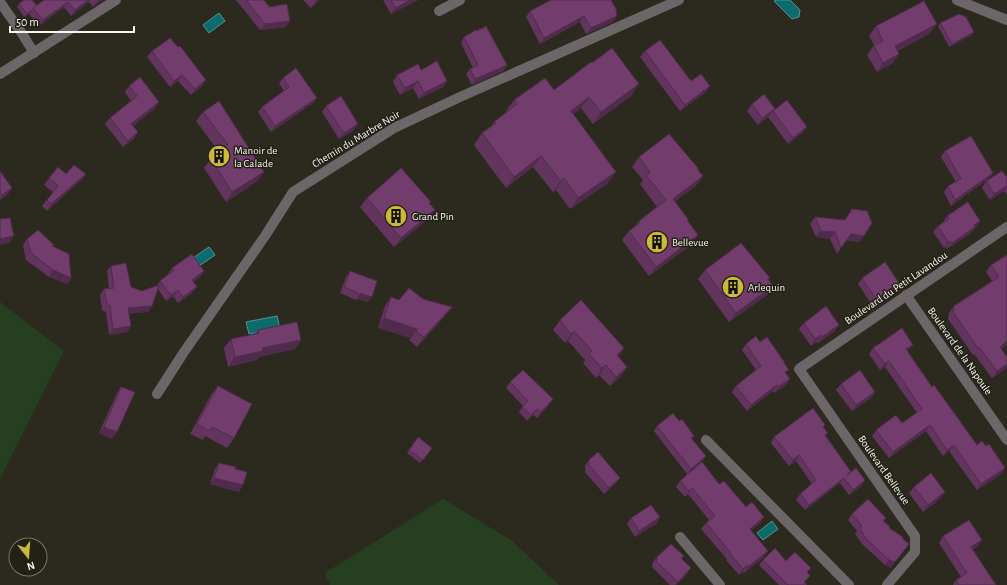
<svg xmlns="http://www.w3.org/2000/svg" width="1007" height="585" viewBox="0 0 1007 585" font-family="'Alegreya Sans',sans-serif">
<rect width="100%" height="100%" fill="#2c2a1f"/>
<g fill="#253f20">
<path d="M0,302l64,49 -64,128z"/>
<path d="M443,499l68,41 48,45h-229l-5,-12z"/>
</g>
<g fill="#0c6b6d" stroke="#529494">
<path d="M776,0h14l10,10 -1,7 -7,2 -18,-18z"/>
<path d="M219,13l6,8 -16,12 -6,-8z"/>
<path d="M209,247l6,8 -16,11 -6,-8z"/>
<path d="M277,316l3,13 -31,5 -3,-12z"/>
<path d="M772,521l6,8 -15,11 -6,-7z"/>
</g>
<g fill="none" stroke-linecap="round" stroke-linejoin="round">
<g stroke="#6d6668" stroke-width="10">
<path d="M957,0l50,20"/>
<path d="M0,2l23,33 11,18"/>
<path d="M439,11l21,-11"/>
<path d="M0,74l116,-74"/>
<path d="M906,295l101,145"/>
<path d="M157,394l27,-42 81,-116 28,-44 101,-64 66,-31 219,-97"/>
<path d="M706,440l143,145"/>
<path d="M680,537l40,48"/>
<path d="M887,585l28,-33v-16l-116,-167 208,-142"/>
</g>
</g>
<g fill="#62345e">
<path d="M44,0h58l-9,7 -4,-5 -18,14 -7,-9 -25,19 -10,-12 1,-1 -6,4 -7,-10 2,-3 18,2z"/>
<path d="M236,0h28l22,27 -26,3z"/>
<path d="M303,0h16l-8,8z"/>
<path d="M383,0h35l-27,14z"/>
<path d="M530,11l86,2 -3,9 -27,12 -6,-12 -40,22 -14,-27z"/>
<path d="M940,23l32,12 -23,12 -11,-21z"/>
<path d="M876,26l54,7 -32,18 -5,12 -16,9 -10,-17 7,-10 -5,-9z"/>
<path d="M464,37l43,28 -4,6 -31,14 -6,-11 4,-5 3,-1 -12,-25z"/>
<path d="M152,51l50,35 -11,9 -13,-14 -8,6 -23,-30z"/>
<path d="M645,51l46,30 19,5 -4,6 -26,19 -40,-54z"/>
<path d="M592,63l39,33 -38,28 -12,-16 -8,6 35,69 -38,26 -14,-19 -3,2 -20,-25 -27,21 -32,-43 8,-12 9,-6 3,-5 13,-10 -1,-1 8,-11 40,-10z"/>
<path d="M397,75l46,12 -24,12 -6,-11 -13,7 -7,-13z"/>
<path d="M283,78l34,20 -4,5 -42,29 -13,-20 4,-5 22,-16 -5,-8z"/>
<path d="M129,86l26,22 -22,18 1,13 -11,8 -18,-23 5,-6 21,-17 -6,-9z"/>
<path d="M752,104l22,6 28,23 -14,11 -20,-27 1,-1 -11,9 -11,-14z"/>
<path d="M326,106l27,25 -14,8 -17,-27z"/>
<path d="M203,112l61,60 -7,9 -31,21 -22,-34 7,-9 8,-7 -23,-31z"/>
<path d="M945,151l48,22 -5,6 -37,27 -7,-14 4,-6 8,-4 -15,-25z"/>
<path d="M639,157l59,13 -2,16 -21,15 12,19 11,15 -6,9 -43,32 -27,-36 7,-9 5,-4 5,-6 18,-14 -17,-23 3,-4 -11,-13z"/>
<path d="M0,171l12,17 -4,6 -8,6z"/>
<path d="M66,174h20l-5,6 -34,31 -5,-5 11,-14 -9,-7 5,-7z"/>
<path d="M1006,176h1v19l-3,-4 -14,9 -8,-12 4,-7z"/>
<path d="M367,198l63,5 -2,16 -34,28 -34,-40z"/>
<path d="M947,216l33,5 -9,12 -24,16 -1,-2 -2,1 -11,-16 5,-6 5,-4z"/>
<path d="M815,217l45,25 -14,-2 -9,14 -7,-15 -14,-2 -6,-13z"/>
<path d="M27,239l27,6 -1,2 18,31 -4,6 -18,-7 -23,-17 -3,-15z"/>
<path d="M1007,255v90l-6,4 6,8v10l-2,2 -13,9 -18,-24 -1,1 -25,-36 1,-6 5,-7 38,-25 -6,-9 5,-7z"/>
<path d="M111,266l20,21 11,4 15,-5 3,-5 9,-6 -1,-1 4,-6 32,3 -4,6 -7,5 -1,11 -14,10 -5,-7 -7,5 -8,-12 -6,17 -4,6 -19,1 2,13 -4,6 -18,3 -3,-23 -4,-2 -2,-15 4,-6 5,-1 -2,-17z"/>
<path d="M705,270l68,16 -6,9 -38,27 -31,-43z"/>
<path d="M350,271l18,31 -11,-3 -1,1 -16,-7 6,-16z"/>
<path d="M862,278l33,11 -23,16 -14,-21z"/>
<path d="M391,297l8,3 24,-1 22,17 -28,31 -8,-7 2,-2 -33,-10 7,-22z"/>
<path d="M560,320l58,37 9,10 -7,10 -10,9 -11,-11 -3,3 -13,-15 2,-3 -17,-19 -3,2 -12,-13z"/>
<path d="M804,323l31,8 -17,12 -1,-1 -6,4 -12,-17z"/>
<path d="M258,330l43,10 -6,9 -36,8 -3,3 -28,7 -4,-19 7,-9 24,-5z"/>
<path d="M760,342l25,21 -1,1 2,10 4,5 -4,6 -12,8 -1,-2 -26,20 -15,-19 4,-6 20,-16 -14,-20 4,-6z"/>
<path d="M873,348l35,3h-1l25,36 45,58 24,29 -24,16 -28,-39 -6,5 -17,-25 -37,27 -17,-22 4,-6 26,-7 15,-10 -32,-46 -5,3 -11,-16z"/>
<path d="M510,382l39,23 -12,13 -4,-3 -6,6 -8,-9 4,-6 -17,-18z"/>
<path d="M841,384l34,8 -4,6 -19,13 -16,-21z"/>
<path d="M218,386l16,52 -7,10 -22,-12 -2,4 -13,-6 21,-39z"/>
<path d="M121,387l-9,52 -13,-6 18,-40z"/>
<path d="M657,426l35,13 10,23 17,22 41,39 -9,7 13,27 -20,16 -1,-1 -4,3 -13,-15 1,-1 -26,-30 5,-6 3,-3 -21,-26 -3,3 -9,-10 4,-6 7,-7 -33,-43z"/>
<path d="M824,427l2,9 25,36 14,8 -4,6 -12,9 -9,-12 -35,27 -9,-10 4,-6 12,-10 -16,-23 -7,5 -18,-23 3,-6z"/>
<path d="M418,437l14,11 -12,15 -13,-10z"/>
<path d="M589,460l26,24 -11,10 -19,-22v-6z"/>
<path d="M219,463l16,6 4,23 -29,-8 5,-15z"/>
<path d="M914,487l27,11 -18,14 -14,-19z"/>
<path d="M852,514l32,7 5,7 13,10 -11,30 -6,-3 -23,-21 -7,-10 2,-3 -9,-11z"/>
<path d="M660,517l-4,7 -21,13 -8,-13 4,-6z"/>
<path d="M943,536l34,11 -5,3 24,35h-43l3,-5 5,-3 -22,-34z"/>
<path d="M684,556l-2,3 5,15 -11,11h-6l-18,-18 1,-2 -1,-1 4,-6z"/>
<path d="M763,560l23,1 21,12 -1,8 -2,2 3,2h-28l-20,-20z"/>
</g>
<g fill="#502b4c">
<path d="M88,0h2l-1,2 -18,14 4,-6z"/>
<path d="M98,0h4l-9,7 4,-6z"/>
<path d="M317,0h2l-8,8 4,-6z"/>
<path d="M411,0h7l-27,14 4,-6z"/>
<path d="M68,2l-4,5 -25,19 4,-6z"/>
<path d="M33,9l-3,4 -6,4 3,-3z"/>
<path d="M584,16l-4,6 -40,22 4,-6z"/>
<path d="M617,16l-4,6 -27,12 5,-6z"/>
<path d="M290,21l-4,6 -26,3 5,-6z"/>
<path d="M937,24l-7,9 -41,23 6,-10z"/>
<path d="M974,32l-2,3 -23,12 3,-3z"/>
<path d="M899,54l-6,9 -16,9 6,-9z"/>
<path d="M507,65l-4,6 -31,14 3,-6z"/>
<path d="M182,75l-4,6 -8,6 4,-6z"/>
<path d="M206,80l-4,6 -11,9 4,-6z"/>
<path d="M418,81l-5,7 -13,7 5,-7z"/>
<path d="M447,81l-4,6 -24,12 5,-6z"/>
<path d="M639,84l-8,12 -38,28 8,-12z"/>
<path d="M710,86l-4,6 -26,19 5,-6z"/>
<path d="M589,97l-8,11 -18,14 8,-11z"/>
<path d="M317,98l-4,5 -42,29 4,-6z"/>
<path d="M159,102l-4,6 -28,22 4,-6z"/>
<path d="M775,109l-6,7 -11,9 4,-7z"/>
<path d="M358,124l-5,7 -14,8 5,-6z"/>
<path d="M807,127l-5,6 -14,11 5,-6z"/>
<path d="M138,132l-4,7 -11,8 5,-6z"/>
<path d="M541,156l-8,11 -27,21 8,-11z"/>
<path d="M264,172l-7,9 -31,21 6,-10z"/>
<path d="M616,172l-8,11 -38,26 8,-11z"/>
<path d="M993,173l-5,6 -37,27 4,-6z"/>
<path d="M86,174l-5,6 -34,31 4,-7z"/>
<path d="M703,176l-7,10 -30,22 7,-9z"/>
<path d="M564,178l-8,12 -3,2 8,-11z"/>
<path d="M1007,186v1l-3,4 -14,9 4,-6z"/>
<path d="M12,188l-4,6 -8,6v-1l2,-4z"/>
<path d="M435,210l-7,9 -34,28 7,-9z"/>
<path d="M980,221l-5,6 -6,4 5,-6z"/>
<path d="M975,227l-4,6 -24,16 5,-6z"/>
<path d="M821,231l14,1 -5,7 -14,-2z"/>
<path d="M851,234l13,2 -4,6 -14,-2z"/>
<path d="M698,235l-6,9 -43,32 7,-9z"/>
<path d="M14,236l-5,7 -9,2v-6z"/>
<path d="M950,241l-4,6 -2,1 4,-6z"/>
<path d="M53,270l18,8 -4,6 -18,-7z"/>
<path d="M204,271l-4,6 -13,9 5,-6z"/>
<path d="M899,283l-4,6 -23,16 4,-6z"/>
<path d="M773,286l-6,9 -38,27 7,-9z"/>
<path d="M197,287l-5,6 -14,10 5,-6z"/>
<path d="M178,290l-5,6 -7,5 5,-6z"/>
<path d="M360,293l12,4 -4,5 -11,-3z"/>
<path d="M152,306l-4,6 -24,2 4,-6z"/>
<path d="M452,307l-7,9 -28,31 7,-10z"/>
<path d="M384,318l33,11 -6,9 -33,-10z"/>
<path d="M839,325l-4,6 -17,12 4,-6z"/>
<path d="M131,326l-4,6 -18,3 4,-6z"/>
<path d="M574,331l-6,10 -3,2 6,-9z"/>
<path d="M821,335l-4,7 -6,4 4,-7z"/>
<path d="M301,340l-6,9 -36,8 -3,3 -28,7 7,-10 27,-9z"/>
<path d="M1007,341v4l-12,9 5,-7z"/>
<path d="M913,345l-5,6 -6,4 4,-6z"/>
<path d="M624,348l-6,10 -1,-3z"/>
<path d="M889,361l-4,6 -5,3 5,-6z"/>
<path d="M1007,364v3l-2,2 -13,9 5,-7z"/>
<path d="M606,365l-7,10 -3,3 6,-10z"/>
<path d="M627,367l-7,10 -10,9 6,-9z"/>
<path d="M790,379l-4,6 -12,8 4,-6z"/>
<path d="M777,385l-4,6 -26,20 4,-6z"/>
<path d="M875,392l-4,6 -19,13 4,-6z"/>
<path d="M553,399l-4,6 -12,13 4,-6z"/>
<path d="M537,409l-4,6 -6,6 4,-6z"/>
<path d="M930,425l-4,6 -37,27 4,-6z"/>
<path d="M104,427l13,5 -5,7 -13,-6z"/>
<path d="M954,445l-5,6 -6,5 4,-6z"/>
<path d="M799,455l-3,6 -7,5 4,-6z"/>
<path d="M706,456l-4,6 -15,12 4,-5z"/>
<path d="M1005,468l-4,6 -24,16 4,-6z"/>
<path d="M214,478l29,7 -4,7 -29,-8z"/>
<path d="M620,478l-5,6 -11,10 5,-6z"/>
<path d="M844,478l-4,5 -35,27 4,-5z"/>
<path d="M865,480l-4,6 -12,9 4,-5z"/>
<path d="M692,488l-4,6 -3,3 4,-6z"/>
<path d="M945,492l-4,6 -18,14 5,-7z"/>
<path d="M660,517l-4,7 -21,13 4,-6z"/>
<path d="M764,517l-4,6 -14,12 4,-6z"/>
<path d="M982,540l-5,7 -11,6 5,-6z"/>
<path d="M909,544l-18,24 -6,-3 4,-5z"/>
<path d="M768,551l-4,6 -20,16 4,-6z"/>
<path d="M747,565l-4,7 -4,3 4,-6z"/>
<path d="M691,568l-4,6 -11,11h-1z"/>
</g>
<g fill="#723d6d" stroke="#502b4c">
<path d="M24,0h8l5,6 -10,8 -8,-10z"/>
<path d="M44,0h44l-13,10 -7,-8 -25,18 -10,-12z"/>
<path d="M246,0h18l5,7 18,-3 3,17 -25,3z"/>
<path d="M391,0h20l-16,8z"/>
<path d="M551,0h60l6,11 -1,1 1,4 -26,12 -7,-12 -40,22 -14,-27z"/>
<path d="M924,1l13,23 -42,22 4,8 -16,9 -9,-17 9,-5 -7,-15z"/>
<path d="M959,14l7,3 8,15 -22,12 -12,-21z"/>
<path d="M486,26l21,39 -32,14 -5,-10 8,-4 -14,-28 12,-7 1,1z"/>
<path d="M170,38l8,9 2,-1 26,34 -11,9 -13,-14 -8,6 -22,-30z"/>
<path d="M660,40l31,41 10,-7 9,12 -25,19 -40,-54z"/>
<path d="M612,48l27,36 -38,28 -12,-15 -18,14 45,61 -38,26 -14,-20 -3,3 -20,-25 -27,21 -32,-44 14,-10 -2,-1 23,-18 -3,-4 31,-22 9,12 37,-28 1,1z"/>
<path d="M437,61l10,20 -23,12 -6,-12 -13,7 -8,-13 21,-11 3,6z"/>
<path d="M296,68l21,30 -42,28 -13,-19 27,-20 -6,-9z"/>
<path d="M140,77l19,25 -28,22 7,8 -10,9 -18,-23 27,-22 -8,-10z"/>
<path d="M764,94l11,15 -13,9 -10,-14z"/>
<path d="M341,96l17,28 -14,9 -18,-27z"/>
<path d="M787,100l20,27 -14,11 -20,-27z"/>
<path d="M219,101l45,71 -32,20 -21,-33 17,-14 -25,-33z"/>
<path d="M669,134l29,34v2l5,6 -30,23 15,20 -1,1 11,15 -42,32 -27,-36 11,-8 -1,-2 27,-21 -20,-25 4,-3 -11,-15z"/>
<path d="M971,136l22,37 -38,27 -7,-14 13,-7 -16,-28z"/>
<path d="M74,165l12,9 -35,30 -4,-4 11,-14 -9,-8 9,-11 8,7z"/>
<path d="M401,168l30,34 -2,1 6,7 -34,28 -34,-40z"/>
<path d="M0,171l12,17 -10,7 -2,-3z"/>
<path d="M1002,171l4,5h1v10l-13,8 -8,-13z"/>
<path d="M968,202l12,19 -6,4 1,2 -23,16 -2,-2 -2,1 -10,-16 11,-7 -2,-3z"/>
<path d="M852,209l15,2 5,12 -8,13 -13,-2 -10,14 -6,-16 -14,-1 -6,-14 30,3z"/>
<path d="M10,218l4,18 -14,3v-20z"/>
<path d="M38,230l16,15 -2,1 17,8 2,24 -18,-8 -22,-17 -4,-14z"/>
<path d="M741,243l29,35 -2,1 5,7 -37,27 -31,-43z"/>
<path d="M192,254l12,17 -12,9 5,7 -14,10 -5,-7 -7,5 -11,-14 14,-11 -2,-2z"/>
<path d="M1007,255v86l-7,6 7,10v7l-10,7 -18,-24 -1,1 -25,-36 1,-6 45,-29 -8,-12z"/>
<path d="M885,262l14,21 -23,16 -14,-21z"/>
<path d="M126,263l5,24 11,4 17,-6 -7,21 -24,2 3,18 -18,3 -3,-23 -3,-2 -3,-15 10,-1 -3,-22z"/>
<path d="M350,271l27,10 -5,16 -12,-4v1l-16,-7z"/>
<path d="M409,288l14,11 29,8 -28,30 -8,-6 1,-2 -33,-11 7,-21 8,3z"/>
<path d="M581,300l43,48 -7,7 10,12 -11,10 -10,-12 -4,3 -13,-14 3,-3 -18,-20 -3,3 -11,-14z"/>
<path d="M826,306l13,19 -17,12 -1,-2 -6,4 -11,-16z"/>
<path d="M297,322l4,18 -39,8 1,3 -28,6 -4,-18 28,-6 -1,-3z"/>
<path d="M902,328l11,17 -7,4 26,38 2,-2 43,60 5,-4 4,5 3,-2 16,24 -24,16 -27,-39 -7,5 -17,-25 -37,27 -17,-22 20,-15 6,8 20,-14 -33,-48 -4,3 -12,-16z"/>
<path d="M756,336l4,6 7,-5 18,26h-1l5,7 -4,2 5,7 -12,8 -1,-2 -26,20 -15,-19 25,-20 -15,-22z"/>
<path d="M523,370l30,29 -12,13 -4,-3 -6,6 -9,-8 6,-6 -18,-19z"/>
<path d="M860,370l15,22 -19,13 -15,-21z"/>
<path d="M218,386l34,18 -18,34 -22,-11 -3,4 -12,-7z"/>
<path d="M121,387l14,5 -18,40 -13,-5z"/>
<path d="M813,408l12,17 -2,2 5,6 -3,2 26,37 -5,4 10,-8 9,12 -12,10 -9,-12 -35,27 -9,-11 16,-14 -17,-25 -6,5 -19,-23z"/>
<path d="M673,413l6,8 3,-2 12,17 -3,2 15,18 -15,13 -34,-43z"/>
<path d="M418,437l14,11 -9,12 -14,-10z"/>
<path d="M598,452l22,26 -11,10 -20,-23v-5z"/>
<path d="M702,462l17,22 5,-3 22,26 6,-5 12,15 -14,12 18,22 -20,16 -1,-2 -4,4 -13,-15 1,-1 -25,-30 9,-7 -23,-28 -3,3 -9,-10z"/>
<path d="M219,463l17,4 -1,2 12,3 -4,13 -29,-7z"/>
<path d="M931,473l14,19 -17,13 -14,-18z"/>
<path d="M868,499l18,19 -3,3 7,6 -1,1 14,9 -1,1 7,6 -14,18 -6,-2 -23,-21 -6,-11 2,-2 -10,-12z"/>
<path d="M651,505l9,12 -21,14 -8,-13z"/>
<path d="M969,520l13,20 -11,7 25,38h-37l-3,-5 11,-7 -24,-37z"/>
<path d="M671,544l13,12 -3,2 10,10 -13,14 -22,-21 2,-2 -2,-1z"/>
<path d="M775,548l11,13 9,-9 16,16 -4,4 3,4 -6,6 3,3h-19l-25,-25z"/>
</g>
<defs>
<g id="building-disc" transform="scale(1.15)"><circle r="9.5" fill="#ccb939" stroke="#232016"/><path d="M-4-6H4V6H1V3H-1V6H-4ZM-2.5-4.3h1.7v1.8h-1.7ZM.8-4.3h1.7v1.8H.8ZM-2.5-1h1.7V.8h-1.7ZM.8-1h1.7V.8H.8Z" fill="#111"/></g>
</defs>
<g fill-rule="evenodd">
<use href="#building-disc" x="219" y="156"/>
<use href="#building-disc" x="396" y="216"/>
<use href="#building-disc" x="657" y="242"/>
<use href="#building-disc" x="733" y="287"/>
</g>
<g text-anchor="middle" dominant-baseline="central" stroke-width="3" stroke-linejoin="round" paint-order="stroke">
<g font-size="11" fill="#f6f5ee" stroke="#232016">
<text transform="translate(356 139) rotate(-31)">Chemin du Marbre Noir</text>
<text transform="translate(896 288) rotate(-34)">Boulevard du Petit Lavandou</text>
<text transform="translate(960 351) rotate(55)">Boulevard de la Napoule</text>
<text transform="translate(884 470) rotate(55)">Boulevard Bellevue</text>
</g>
<g font-size="11" fill="#f6f5ee" stroke="#232016" text-anchor="start">
<text x="234" y="150">Manoir de<tspan x="234" dy="13">la Calade</tspan></text>
<text x="412" y="216">Grand Pin</text>
<text x="672" y="242">Bellevue</text>
<text x="748" y="287">Arlequin</text>
</g>
</g>
<g transform="translate(28 557) rotate(163)"><circle r="19" fill="#232016" stroke="#77756c"/>
<path d="M0-3L7 15L0 10L-7 15Z" fill="#ccb939"/>
<text y="-6" font-size="11" font-weight="bold" text-anchor="middle" fill="#f6f5ee">N</text>
</g>
<path d="M10 26v6h124v-6" fill="none" stroke="#f6f5ee" stroke-width="2"/>
<text x="16" y="26" font-size="12" fill="#f6f5ee" stroke="#232016" stroke-width="3" paint-order="stroke">50 m</text>
</svg>
